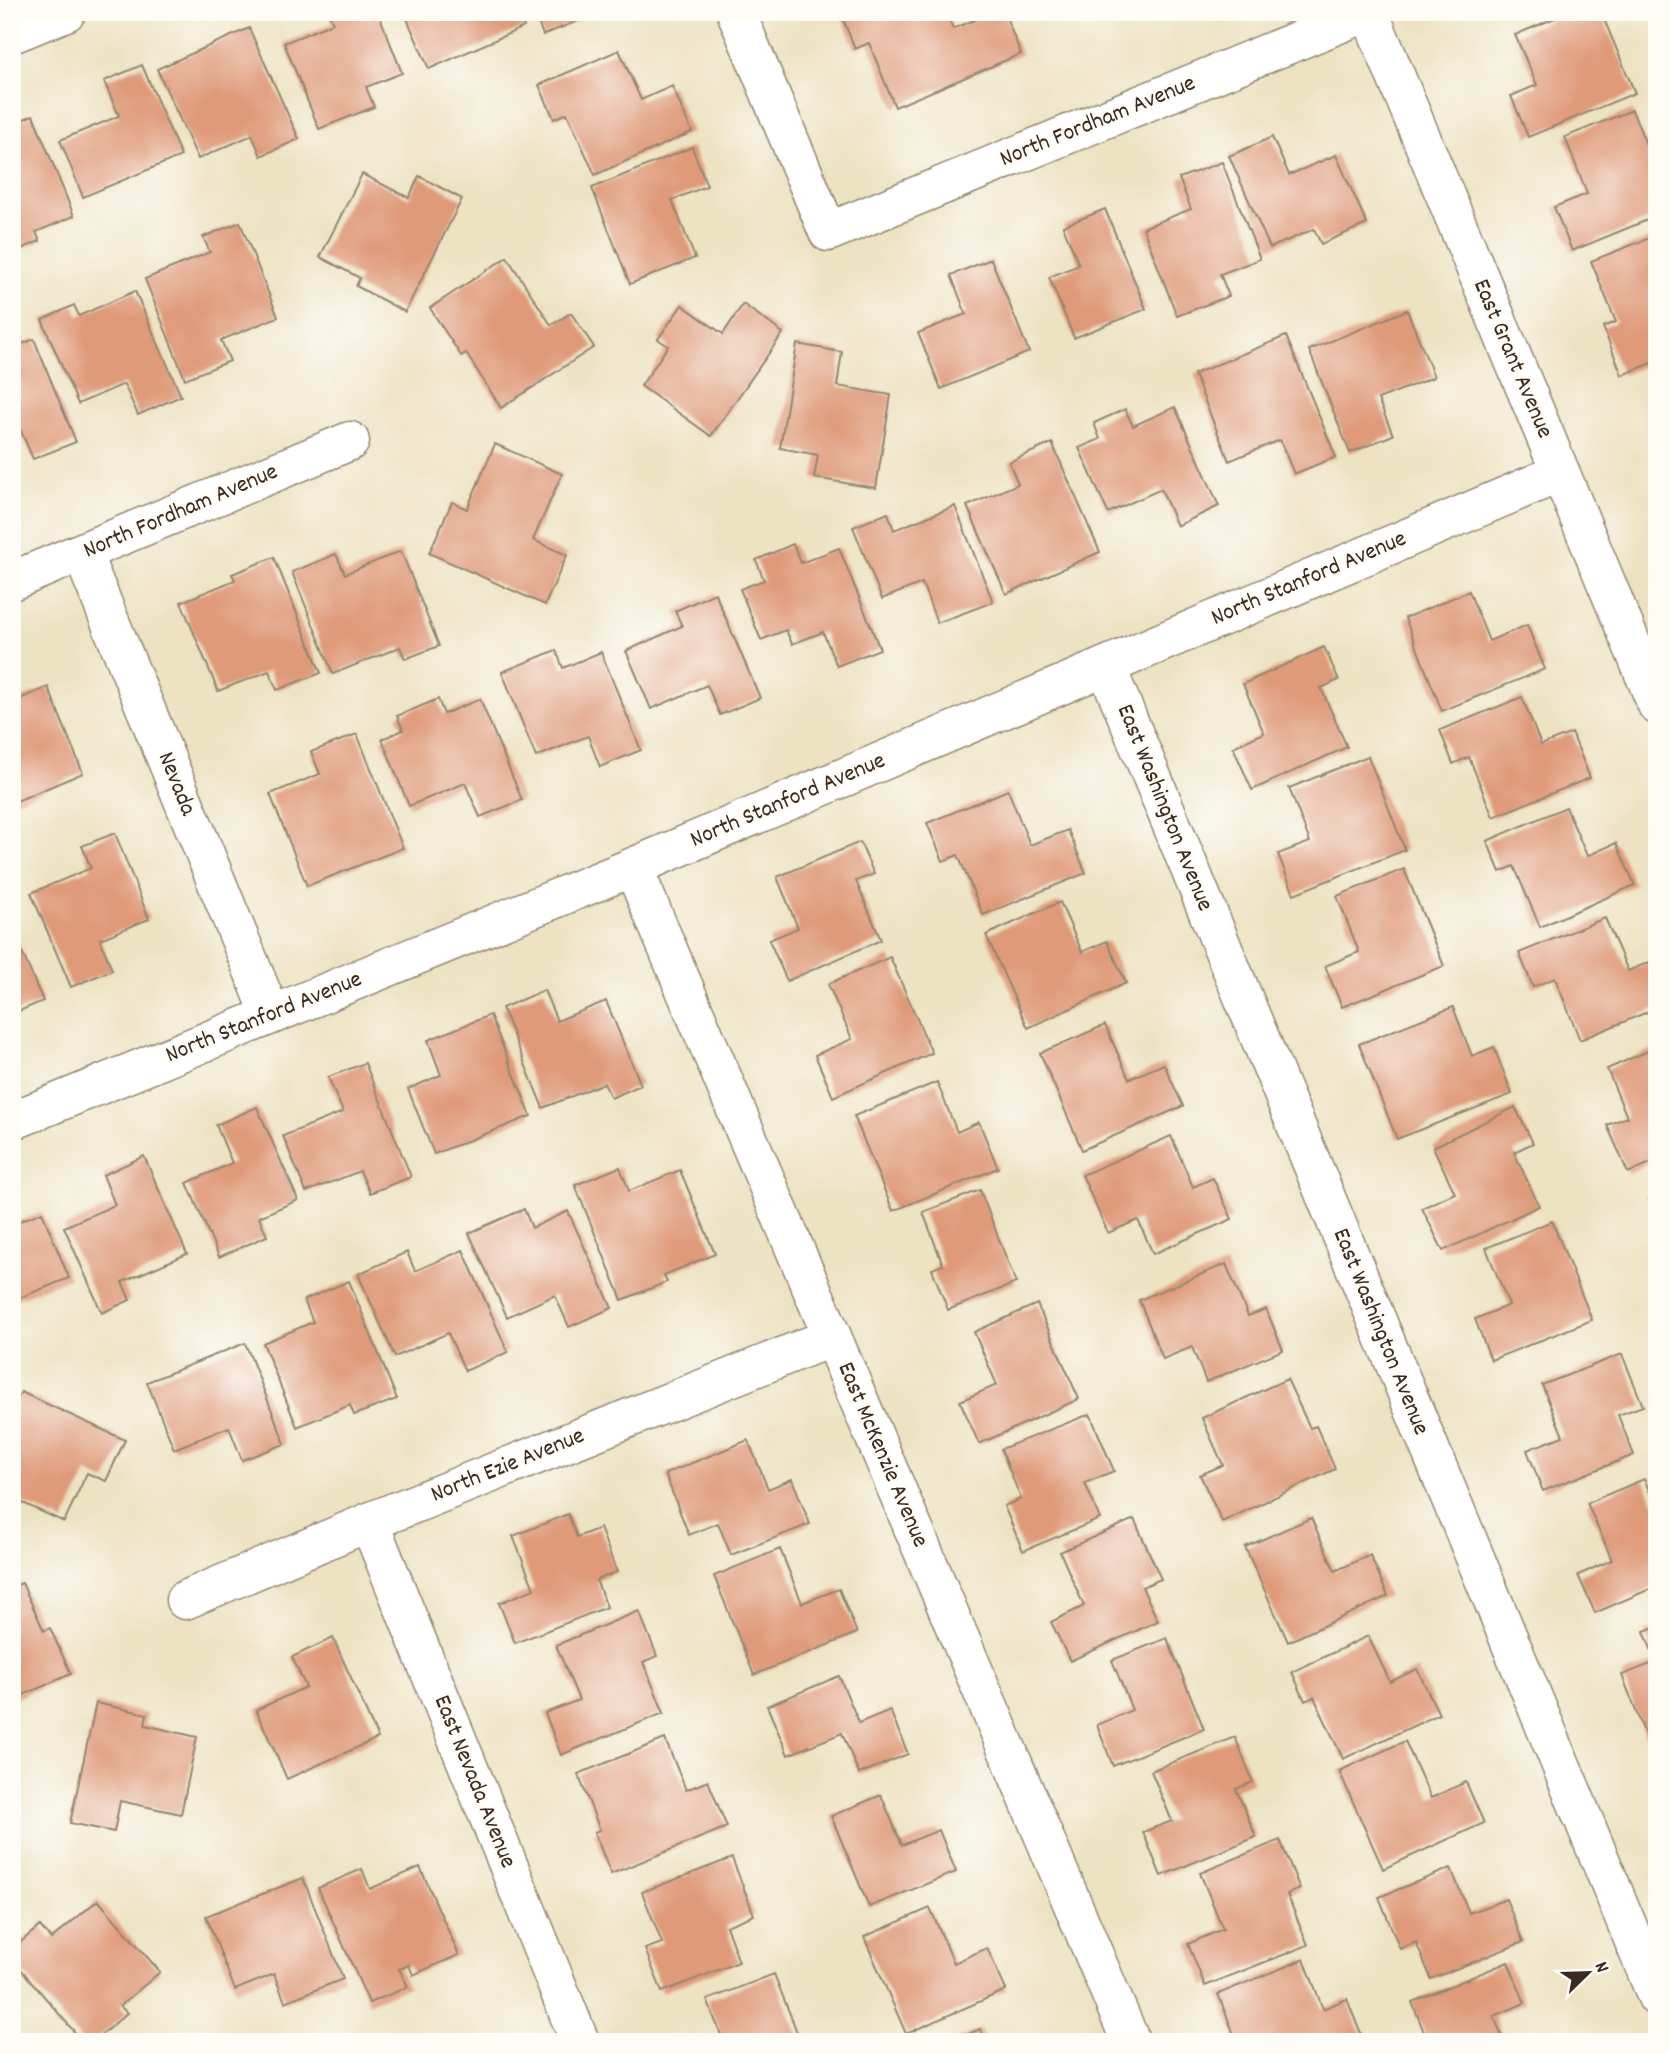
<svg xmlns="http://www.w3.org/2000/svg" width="1669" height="2054" viewBox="0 0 1669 2054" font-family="Dekko,sans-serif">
<rect width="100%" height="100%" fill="#fdfcf7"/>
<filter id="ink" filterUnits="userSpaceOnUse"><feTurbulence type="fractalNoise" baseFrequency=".0143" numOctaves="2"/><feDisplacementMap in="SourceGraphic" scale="14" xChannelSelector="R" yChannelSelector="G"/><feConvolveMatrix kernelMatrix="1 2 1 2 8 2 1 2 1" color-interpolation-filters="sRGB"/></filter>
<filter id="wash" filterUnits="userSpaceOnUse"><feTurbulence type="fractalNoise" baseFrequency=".00686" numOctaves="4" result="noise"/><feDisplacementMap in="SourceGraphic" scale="28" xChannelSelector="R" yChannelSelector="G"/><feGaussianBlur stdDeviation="1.57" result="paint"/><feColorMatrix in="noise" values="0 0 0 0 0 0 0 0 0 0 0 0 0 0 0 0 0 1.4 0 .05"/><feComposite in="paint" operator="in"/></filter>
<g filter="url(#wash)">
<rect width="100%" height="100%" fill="#ede2c2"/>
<g id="blocks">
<g fill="#df9a79">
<path d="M328,12h50l24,61 -36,14 8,20 -55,22 -35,-86 49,-20z"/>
<path d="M404,12h114l6,15 -95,42z"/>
<path d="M534,12h52l2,5 -45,18z"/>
<path d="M840,12h106l7,17 40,-17h11l17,42 -126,53 -26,-64 -14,6z"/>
<path d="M1569,12h32l34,81 -107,44 -17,-41 26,-11 -22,-50z"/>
<path d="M249,28l50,111 -38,17 -9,-21 -54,24 -41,-90z"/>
<path d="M619,50l22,50 31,-14 20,46 -97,43 -28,-62 -13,6 -15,-34z"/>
<path d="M142,65l39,91 -98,41 -23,-57 59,-24 -15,-35z"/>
<path d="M1632,110l25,61v45l-85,35 -18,-44 33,-13 -22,-57z"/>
<path d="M33,115l41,101 -38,16 4,9 -28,12v-129z"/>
<path d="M1272,137l17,38 47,-20 31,69 -46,20 -7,-15 -44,19 -41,-92z"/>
<path d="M692,147l15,39 -35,14 23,58 -65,26 -38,-96z"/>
<path d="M1222,162l38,97 -40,15 9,22 -52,20 -34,-88 48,-19 -12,-31z"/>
<path d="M362,174l47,24 10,-22 43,23 -57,113 -49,-26 4,-8 -40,-21z"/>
<path d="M1105,209l41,100 -72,29 -25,-61 30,-12 -16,-39z"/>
<path d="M240,222l38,95 -57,23 9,21 -45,18 -40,-100 65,-27 -7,-15z"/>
<path d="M1657,235v126l-35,14 -19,-48 13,-5 -25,-61z"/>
<path d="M507,257l44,68 20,-12 23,34 -93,61 -35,-55 -5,3 -31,-48z"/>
<path d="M991,259l38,93 -88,37 -23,-56 48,-19 -15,-39z"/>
<path d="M135,291l46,105 -43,19 -14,-31 -46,20 -36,-84 32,-15 5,11z"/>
<path d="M743,304l40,29 -72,103 -70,-50 27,-40 -10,-7 24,-34 41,29z"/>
<path d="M1407,310l27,67 -56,22 15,36 -43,18 -41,-103z"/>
<path d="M1286,336l50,121 -42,17 -14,-34 -51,21 -35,-87z"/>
<path d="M34,339l42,103 -43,17 -16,-37 -5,1v-75z"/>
<path d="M797,344l45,8 -5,34 54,9 -15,93 -62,-10 4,-23 -38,-7z"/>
<path d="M1175,407l44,99 -42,20 -16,-37 -53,24 -29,-65 21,-9 -6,-16 31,-14 8,17z"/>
<path d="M1052,443l48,109 -94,42 -39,-88 51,-22 -9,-22z"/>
<path d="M495,444l67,30 -29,66 34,15 -22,50 -116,-52 23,-51 15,7z"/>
<path d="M955,506l38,96 -56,21 -15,-40 -40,16 -29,-72 35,-14 6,17z"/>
<path d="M793,544l8,19 38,-15 41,101 -43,17 -14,-34 -31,12 -6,-14 -25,10 -21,-51 24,-9 -8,-20z"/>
<path d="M401,551l38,95 -34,13 -5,-12 -67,27 -41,-102 44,-18 9,20z"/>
<path d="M274,557l47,116 -44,17 -8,-19 -51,20 -37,-89 54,-22 -3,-6z"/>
<path d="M1469,591l20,50 38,-16 18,44 -103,42 -37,-93z"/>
<path d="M715,593l45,105 -40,17 -13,-30 -56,24 -25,-58 56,-25 -7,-15z"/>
<path d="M1324,647l15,33 -18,8 26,59 -95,43 -19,-43 31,-14 -21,-49z"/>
<path d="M556,650l7,18 38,-16 40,98 -41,17 -12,-31 -52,21 -34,-85z"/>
<path d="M48,687l35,86 -71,30v-101z"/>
<path d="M1522,697l19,48 31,-12 18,45 -97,39 -24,-60 -16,7 -13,-34z"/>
<path d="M438,699l6,15 36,-15 42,101 -42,17 -15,-34 -56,23 -27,-67 21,-9 -6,-14z"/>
<path d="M357,734l46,114 -96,38 -37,-92 50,-20 -9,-22z"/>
<path d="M1368,756l37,94 -111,44 -16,-40 32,-12 -21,-54z"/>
<path d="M1008,790l22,55 38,-15 18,43 -103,42 -25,-60 -15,6 -16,-38z"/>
<path d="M1566,807l21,49 29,-13 19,42 -95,42 -26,-61 -14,6 -13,-31z"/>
<path d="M115,833l34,86 -49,20 12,31 -41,17 -40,-94 60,-25 -9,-22z"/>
<path d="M860,842l14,32 -18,7 25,59 -94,41 -18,-41 29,-12 -21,-51z"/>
<path d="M1404,869l40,97 -102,41 -17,-41 34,-14 -22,-56z"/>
<path d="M1060,902l22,50 25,-11 19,42 -98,45 -42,-93z"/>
<path d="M1605,918l23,53 29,-12v49l-77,32 -25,-62 -22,9 -14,-34z"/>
<path d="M12,929l31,72 -31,13z"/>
<path d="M890,957l42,96 -99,44 -18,-42 37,-16 -24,-55z"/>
<path d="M544,990l13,31 49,-20 35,84 -30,13 -7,-15 -61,25 -41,-100z"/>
<path d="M1453,1007l19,49 22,-9 18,47 -115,45 -38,-95z"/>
<path d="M490,1015l41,101 -97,38 -26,-65 33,-14 -13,-35z"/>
<path d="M1105,1025l24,54 35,-15 19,42 -101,44 -42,-97z"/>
<path d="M1657,1047v113l-29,13 -21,-48 20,-8 -20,-48z"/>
<path d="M365,1063l46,114 -41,16 -10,-22 -54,21 -23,-56 60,-24 -15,-35z"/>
<path d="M937,1082l20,50 22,-10 19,46 -105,43 -39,-95z"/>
<path d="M257,1107l41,93 -39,17 8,19 -48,21 -32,-74 45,-20 -16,-38z"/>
<path d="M1515,1107l18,36 -19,9 25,54 -96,45 -21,-43 33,-15 -22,-46z"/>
<path d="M1171,1136l22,51 20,-9 19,41 -79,35 -15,-34 -30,13 -26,-58z"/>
<path d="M144,1156l43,98 -65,28 8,18 -28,13 -38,-86 51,-22 -12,-30z"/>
<path d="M620,1167l9,24 51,-21 35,84 -51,21 3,7 -45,18 -47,-115z"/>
<path d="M980,1190l36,93 -68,27 -16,-41 11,-4 -20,-53z"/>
<path d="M1657,1195v23l-8,-19z"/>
<path d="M524,1209l8,19 36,-17 44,97 -43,19 -14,-32 -48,22 -38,-84z"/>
<path d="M42,1212l27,66 -57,23v-77z"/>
<path d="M1552,1221l40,99 -101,40 -16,-41 34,-14 -23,-57z"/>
<path d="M463,1250l45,102 -43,19 -17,-38 -53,24 -37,-83 49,-22 8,19z"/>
<path d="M1226,1264l22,52 18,-7 17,41 -77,32 -14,-35 -29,12 -24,-59z"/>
<path d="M349,1281l48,118 -43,16 -4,-10 -53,22 -34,-84 50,-21 -9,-22z"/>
<path d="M1037,1304l42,95 -100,45 -19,-43 37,-16 -23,-53z"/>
<path d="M245,1343l40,101 -43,16 -13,-33 -55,22 -27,-67z"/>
<path d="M1622,1354l21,52 -25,9 16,40 -91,36 -16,-41 36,-14 -21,-51z"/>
<path d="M1287,1379l23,49 6,-2 19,43 -113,53 -22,-47 23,-10 -21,-47z"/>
<path d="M21,1392l104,48 -19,41 -19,-8 -23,49 -52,-24v-88z"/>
<path d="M1090,1414l24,57 -29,12 15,36 -77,32 -19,-45 17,-7 -20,-50z"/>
<path d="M748,1440l20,49 24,-10 18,45 -79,31 -13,-32 -29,12 -24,-61z"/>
<path d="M1644,1479l13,29v78l-62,27 -17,-38 34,-15 -25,-57z"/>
<path d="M568,1514l9,23 23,-9 17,44 -21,8 11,27 -92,36 -16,-40 35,-14 -21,-53z"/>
<path d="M1311,1518l24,53 35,-16 18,41 -100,46 -43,-95z"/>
<path d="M1134,1519l27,60 -19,8 16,34 -88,40 -19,-39 33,-16 -24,-54z"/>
<path d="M780,1549l22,54 37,-14 18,44 -103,42 -40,-99z"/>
<path d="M22,1583l22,48 6,-3 21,46 -59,26v-113z"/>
<path d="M639,1611l18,45 -14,6 21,51 -103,42 -16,-42 34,-13 -23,-55z"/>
<path d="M1657,1626v112l-9,4 -26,-67 34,-13 -12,-31z"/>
<path d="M1368,1636l22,46 27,-13 22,45 -96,45 -29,-62 -9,4 -13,-29z"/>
<path d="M333,1638l45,100 -91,41 -31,-69 50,-23 -14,-30z"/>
<path d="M1167,1638l37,91 -91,37 -16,-41 35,-15 -20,-50z"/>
<path d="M839,1676l20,47 31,-13 18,44 -49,20 -17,-41 -54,22 -21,-49z"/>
<path d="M96,1703l51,11 -2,11 52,12 -16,77 -61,-13 -6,31 -44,-9z"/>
<path d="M1235,1737l18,45 -17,7 20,48 -95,39 -18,-44 29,-11 -21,-50z"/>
<path d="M665,1739l21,51 22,-9 19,46 -116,47 -17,-42 6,-2 -22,-56z"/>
<path d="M1405,1741l26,57 35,-16 18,41 -101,46 -44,-98z"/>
<path d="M881,1795l21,50 37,-15 17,42 -87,35 -38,-91z"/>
<path d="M1280,1840l20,49 -13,5 21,51 -103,41 -17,-42 35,-15 -23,-56z"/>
<path d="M732,1858l22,57 -28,11 13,36 -77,30 -17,-43 17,-6 -20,-51z"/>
<path d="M420,1867l39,88 -46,20 -4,-10 -10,4 9,18 -39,16 -51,-115 44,-19 8,20z"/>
<path d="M1451,1868l18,45 37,-14 17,43 -92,37 -15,-37 -16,7 -21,-52z"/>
<path d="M303,1878l40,101 -58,23 -11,-28 -39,16 -29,-74z"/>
<path d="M98,1900l62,72 -40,34 7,7 -34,29h-10l-71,-83v-10l28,-23 11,13z"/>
<path d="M930,1908l24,55 33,-15 19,42 -100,44 -42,-97z"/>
<path d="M1304,1959l19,50 24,-10 17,43h-127l-19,-48z"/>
<path d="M1508,1962l17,41 -31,13 10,26h-76l-16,-40z"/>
<path d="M774,1974l27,68h-77l-17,-42z"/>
<path d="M980,2029l6,13h-37z"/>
</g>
</g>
</g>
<g filter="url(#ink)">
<use href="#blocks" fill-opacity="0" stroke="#948670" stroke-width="2"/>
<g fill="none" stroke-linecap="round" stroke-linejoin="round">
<g stroke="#948670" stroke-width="41">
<g id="street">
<path d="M736,12l92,220 540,-220"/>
<path d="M1369,12l288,693"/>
<path d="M12,34l54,-22"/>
<path d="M82,553l189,462"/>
<path d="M12,581l338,-140"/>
<path d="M1106,666l551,1331"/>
<path d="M633,867l498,1175"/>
<path d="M12,1121l621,-254 927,-394"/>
<path d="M369,1522l211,520"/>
<path d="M185,1600l184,-78 463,-185"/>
</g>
</g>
<use href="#street" stroke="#fff" stroke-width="38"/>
</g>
</g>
<g text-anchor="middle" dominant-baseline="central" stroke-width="6" stroke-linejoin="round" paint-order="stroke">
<g font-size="24" fill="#3b2a1e" stroke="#fdfcf7">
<text transform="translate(1098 122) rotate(-22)">North Fordham Avenue</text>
<text transform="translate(1512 359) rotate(67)">East Grant Avenue</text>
<text transform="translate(181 512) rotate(-23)">North Fordham Avenue</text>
<text transform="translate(1309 579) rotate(-23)">North Stanford Avenue</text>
<text transform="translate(176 784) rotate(68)">Nevada</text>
<text transform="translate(788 801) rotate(-23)">North Stanford Avenue</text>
<text transform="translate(1164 808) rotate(68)">East Washington Avenue</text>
<text transform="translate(264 1018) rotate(-22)">North Stanford Avenue</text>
<text transform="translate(1380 1332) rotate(68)">East Washington Avenue</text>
<text transform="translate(882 1455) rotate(67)">East McKenzie Avenue</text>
<text transform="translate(508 1466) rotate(-22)">North Ezie Avenue</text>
<text transform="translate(474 1782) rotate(68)">East Nevada Avenue</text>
</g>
</g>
<rect width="1669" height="2054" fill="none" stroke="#fdfcf7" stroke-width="42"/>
<g transform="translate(1588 1973) rotate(67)" stroke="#fdfcf7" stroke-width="5" paint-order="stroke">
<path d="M0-5L12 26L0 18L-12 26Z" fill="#3b2a1e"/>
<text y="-10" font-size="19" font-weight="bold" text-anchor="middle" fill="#3b2a1e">N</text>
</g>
</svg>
